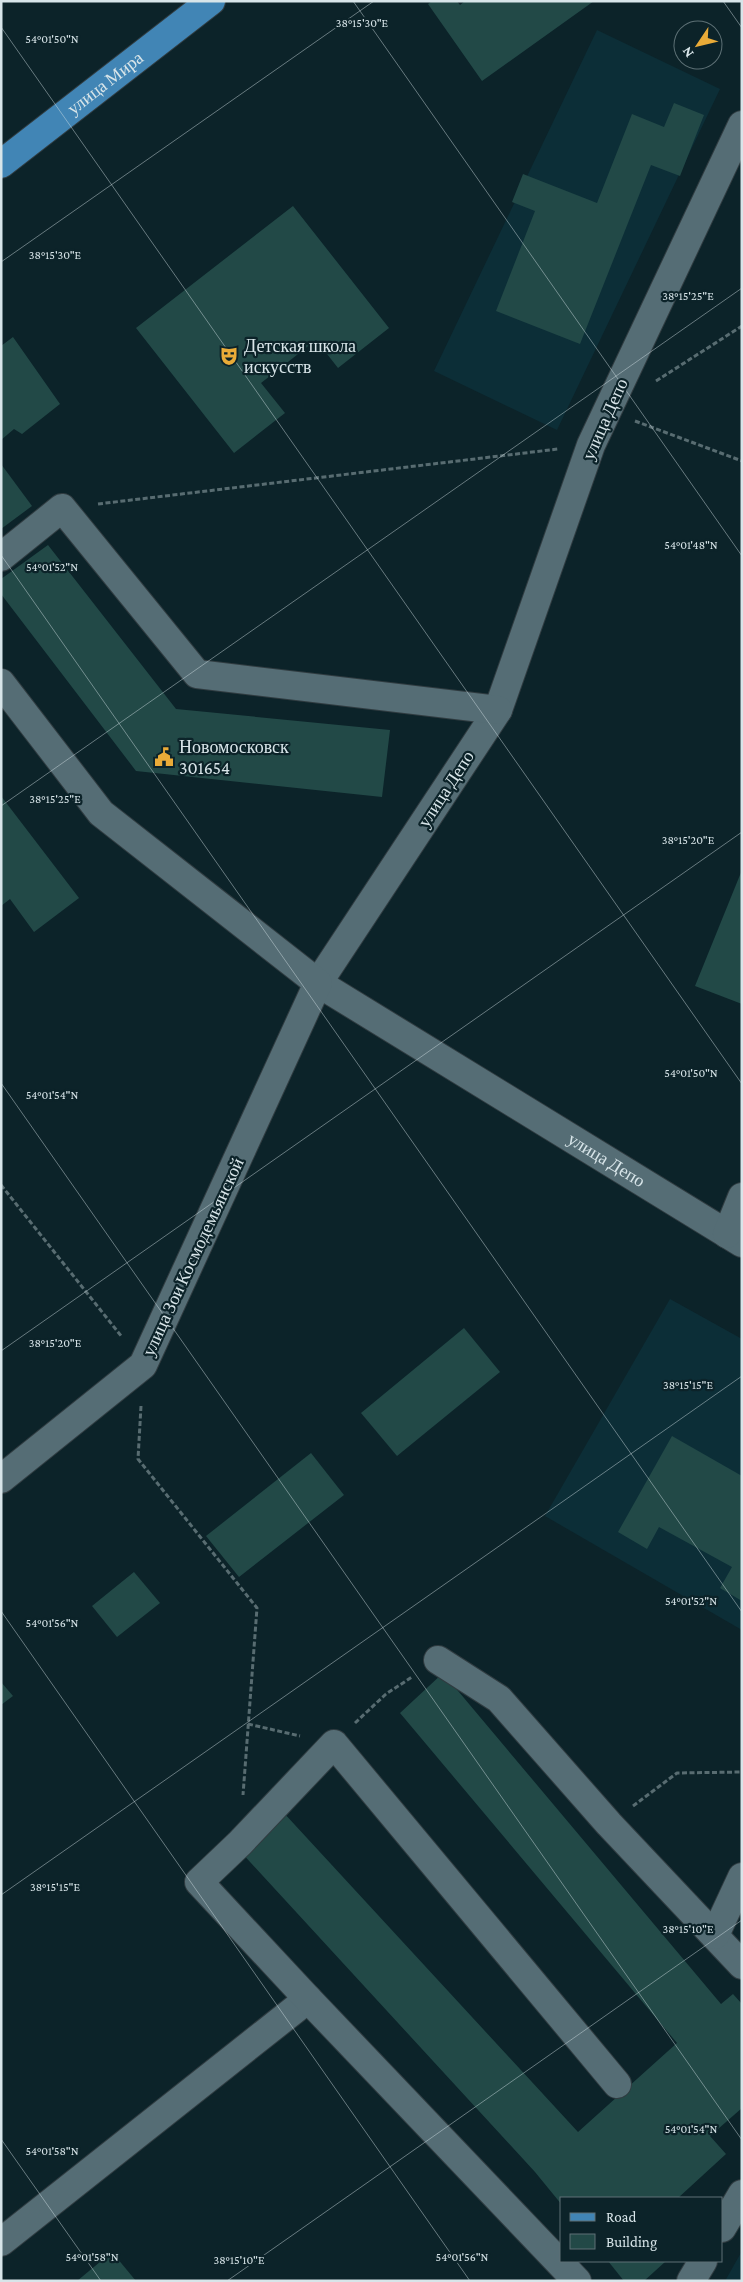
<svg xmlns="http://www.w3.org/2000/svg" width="743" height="2282" viewBox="0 0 743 2282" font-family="'Crimson Pro',serif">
<rect width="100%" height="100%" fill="#0c2329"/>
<g fill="#0c2e37">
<path d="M597,30l123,59 -163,341 -123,-59z"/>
<path d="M670,1299l72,40v291l-197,-114z"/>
<path d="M742,2251v30h-17z"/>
</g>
<g fill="#224947">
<path d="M432,1h25l3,4 5,-4h129l-112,80 -54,-77z"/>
<path d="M674,103l30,12 -24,61 -29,-11 -71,179 -84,-33 39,-100 -23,-9 11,-28 74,29 35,-89 32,13z"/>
<path d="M293,206l96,122 -51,40 -22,-28 -55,43 24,30 -51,40 -98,-125z"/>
<path d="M13,337l47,67 -38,30 -8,-5 -13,11v-94z"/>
<path d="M1,464l31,42 -31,23z"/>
<path d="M48,545l128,164 214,21 -8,67 -246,-26 -135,-177v-15z"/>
<path d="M1,796l78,102 -45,34 -24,-33 -9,7z"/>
<path d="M742,870v134l-47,-18z"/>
<path d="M464,1328l36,44 -103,84 -36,-43z"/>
<path d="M672,1436l70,40v125l-22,-13 12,-21 -73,-40 -12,22 -29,-17z"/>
<path d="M311,1453l33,42 -105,82 -33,-41z"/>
<path d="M134,1572l26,31 -43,34 -25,-31z"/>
<path d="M443,1673l278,331 12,-10 9,10v104l-32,28 16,18 -48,44h-116v7l-27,-33 -295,-321 43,-39 295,320 99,-89 -277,-330z"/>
<path d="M1,1682l12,14 -12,9z"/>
<path d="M112,2252l24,29h-59z"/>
<path d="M608,2261h58l-22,20h-20z"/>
</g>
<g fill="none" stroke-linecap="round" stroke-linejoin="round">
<g stroke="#303c41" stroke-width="30">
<g id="minor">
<path id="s1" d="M742,125l-151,320 -93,265 -180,273 424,260"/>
<path d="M1,557l61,-49 135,166 301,36"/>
<path d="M1,683l100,130 217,170 -175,382 -142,114"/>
<path d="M727,1234l15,-37"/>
<path d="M438,1660l61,39 110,125 133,141"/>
<path d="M715,1935l27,-58"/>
<path d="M722,2228l20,-34"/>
<path d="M1,2242l307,-243"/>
<path d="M577,2281l-269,-282 -109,-117 41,-39 94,-99 283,340"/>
<path d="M691,2281l12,-20"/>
</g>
</g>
<g stroke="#303c41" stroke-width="30">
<g id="major">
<path id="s2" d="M1,164l210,-163"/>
</g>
</g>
<g stroke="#586c71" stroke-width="3" stroke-dasharray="5 2.5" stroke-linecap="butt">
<path d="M656,381l86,-55"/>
<path d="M635,421l107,40"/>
<path d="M98,504l460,-55"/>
<path d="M1,1185l121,152"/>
<path d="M141,1406l-3,53 119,149 -14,187"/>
<path d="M355,1723l31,-29 26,-17"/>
<path d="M248,1724l52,12"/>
<path d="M633,1806l44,-33 65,-1"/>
</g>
<use href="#minor" stroke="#556d75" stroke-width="28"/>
<use href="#major" stroke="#4185b5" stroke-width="28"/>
</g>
<path fill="none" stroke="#d8e5e9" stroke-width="1" stroke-opacity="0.45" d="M353,1l389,555M723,1l19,27M1,27l741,1057M1,262l373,-261M1,555l741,1057M1,806l741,-518M1,1083l741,1057M1,1351l741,-519M1,1611l469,670M1,1895l741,-519M1,2139l100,142M227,2281l515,-361"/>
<defs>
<g id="theatre-bare" transform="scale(1.5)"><path d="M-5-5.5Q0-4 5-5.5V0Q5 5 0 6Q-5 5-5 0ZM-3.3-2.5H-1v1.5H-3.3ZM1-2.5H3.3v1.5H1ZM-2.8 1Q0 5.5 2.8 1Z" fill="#e9ab38" stroke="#0c2329" stroke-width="2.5" paint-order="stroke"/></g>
<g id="civic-bare" transform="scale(1.5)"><path d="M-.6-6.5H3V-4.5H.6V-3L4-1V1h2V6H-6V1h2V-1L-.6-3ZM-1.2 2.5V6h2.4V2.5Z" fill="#e9ab38" stroke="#0c2329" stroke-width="2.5" paint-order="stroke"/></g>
</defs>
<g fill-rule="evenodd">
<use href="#theatre-bare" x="229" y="356"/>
<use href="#civic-bare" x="164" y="757"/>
</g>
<g text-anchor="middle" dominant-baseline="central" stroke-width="4.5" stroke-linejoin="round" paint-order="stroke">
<g font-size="18" fill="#d8e5e9" stroke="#0c2329">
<text stroke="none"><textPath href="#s2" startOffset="132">улица Мира</textPath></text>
<text transform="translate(605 419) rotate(-66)">улица Депо</text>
<text transform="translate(446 789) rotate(-57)">улица Депо</text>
<text stroke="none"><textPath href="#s1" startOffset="1300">улица Депо</textPath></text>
<text transform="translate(193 1257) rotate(-65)">улица Зои Космодемьянской</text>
</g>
<g font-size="18" fill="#d8e5e9" stroke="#0c2329" text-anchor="start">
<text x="244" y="346">Детская школа<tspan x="244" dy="21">искусств</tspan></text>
<text x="179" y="747">Новомосковск<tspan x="179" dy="21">301654</tspan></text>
</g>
</g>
<g font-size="12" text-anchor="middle" fill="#d8e5e9" stroke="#0c2329" stroke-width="4.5" stroke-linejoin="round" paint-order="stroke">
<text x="362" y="27">38°15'30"E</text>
<text x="52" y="43">54°01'50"N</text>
<text x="55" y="259">38°15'30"E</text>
<text x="688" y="300">38°15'25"E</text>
<text x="691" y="549">54°01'48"N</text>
<text x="52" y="571">54°01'52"N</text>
<text x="55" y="803">38°15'25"E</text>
<text x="688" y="844">38°15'20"E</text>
<text x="691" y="1077">54°01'50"N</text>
<text x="52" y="1099">54°01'54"N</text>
<text x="55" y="1347">38°15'20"E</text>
<text x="688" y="1389">38°15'15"E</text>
<text x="691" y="1605">54°01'52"N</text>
<text x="52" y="1627">54°01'56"N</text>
<text x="55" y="1891">38°15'15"E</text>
<text x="688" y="1933">38°15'10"E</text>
<text x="691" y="2133">54°01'54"N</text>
<text x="52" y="2155">54°01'58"N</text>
<text x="92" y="2261">54°01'58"N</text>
<text x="462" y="2261">54°01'56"N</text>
<text x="239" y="2264">38°15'10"E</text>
</g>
<rect width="743" height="2282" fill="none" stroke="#d8e5e9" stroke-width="5"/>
<rect x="560" y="2197" width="162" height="65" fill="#0c2329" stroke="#5e7176"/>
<rect x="570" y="2213" width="25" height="8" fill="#4185b5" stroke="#5e7176"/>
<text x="606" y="2222" font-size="15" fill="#d8e5e9">Road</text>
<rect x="570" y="2234" width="25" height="15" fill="#224947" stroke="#5e7176"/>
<text x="606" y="2247" font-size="15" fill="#d8e5e9">Building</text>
<g transform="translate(698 45) rotate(235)"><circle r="24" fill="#0c2329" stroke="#5e7176"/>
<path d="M0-4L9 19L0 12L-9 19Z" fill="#e9ab38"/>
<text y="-8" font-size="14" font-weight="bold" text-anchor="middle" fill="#d8e5e9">N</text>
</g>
</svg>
